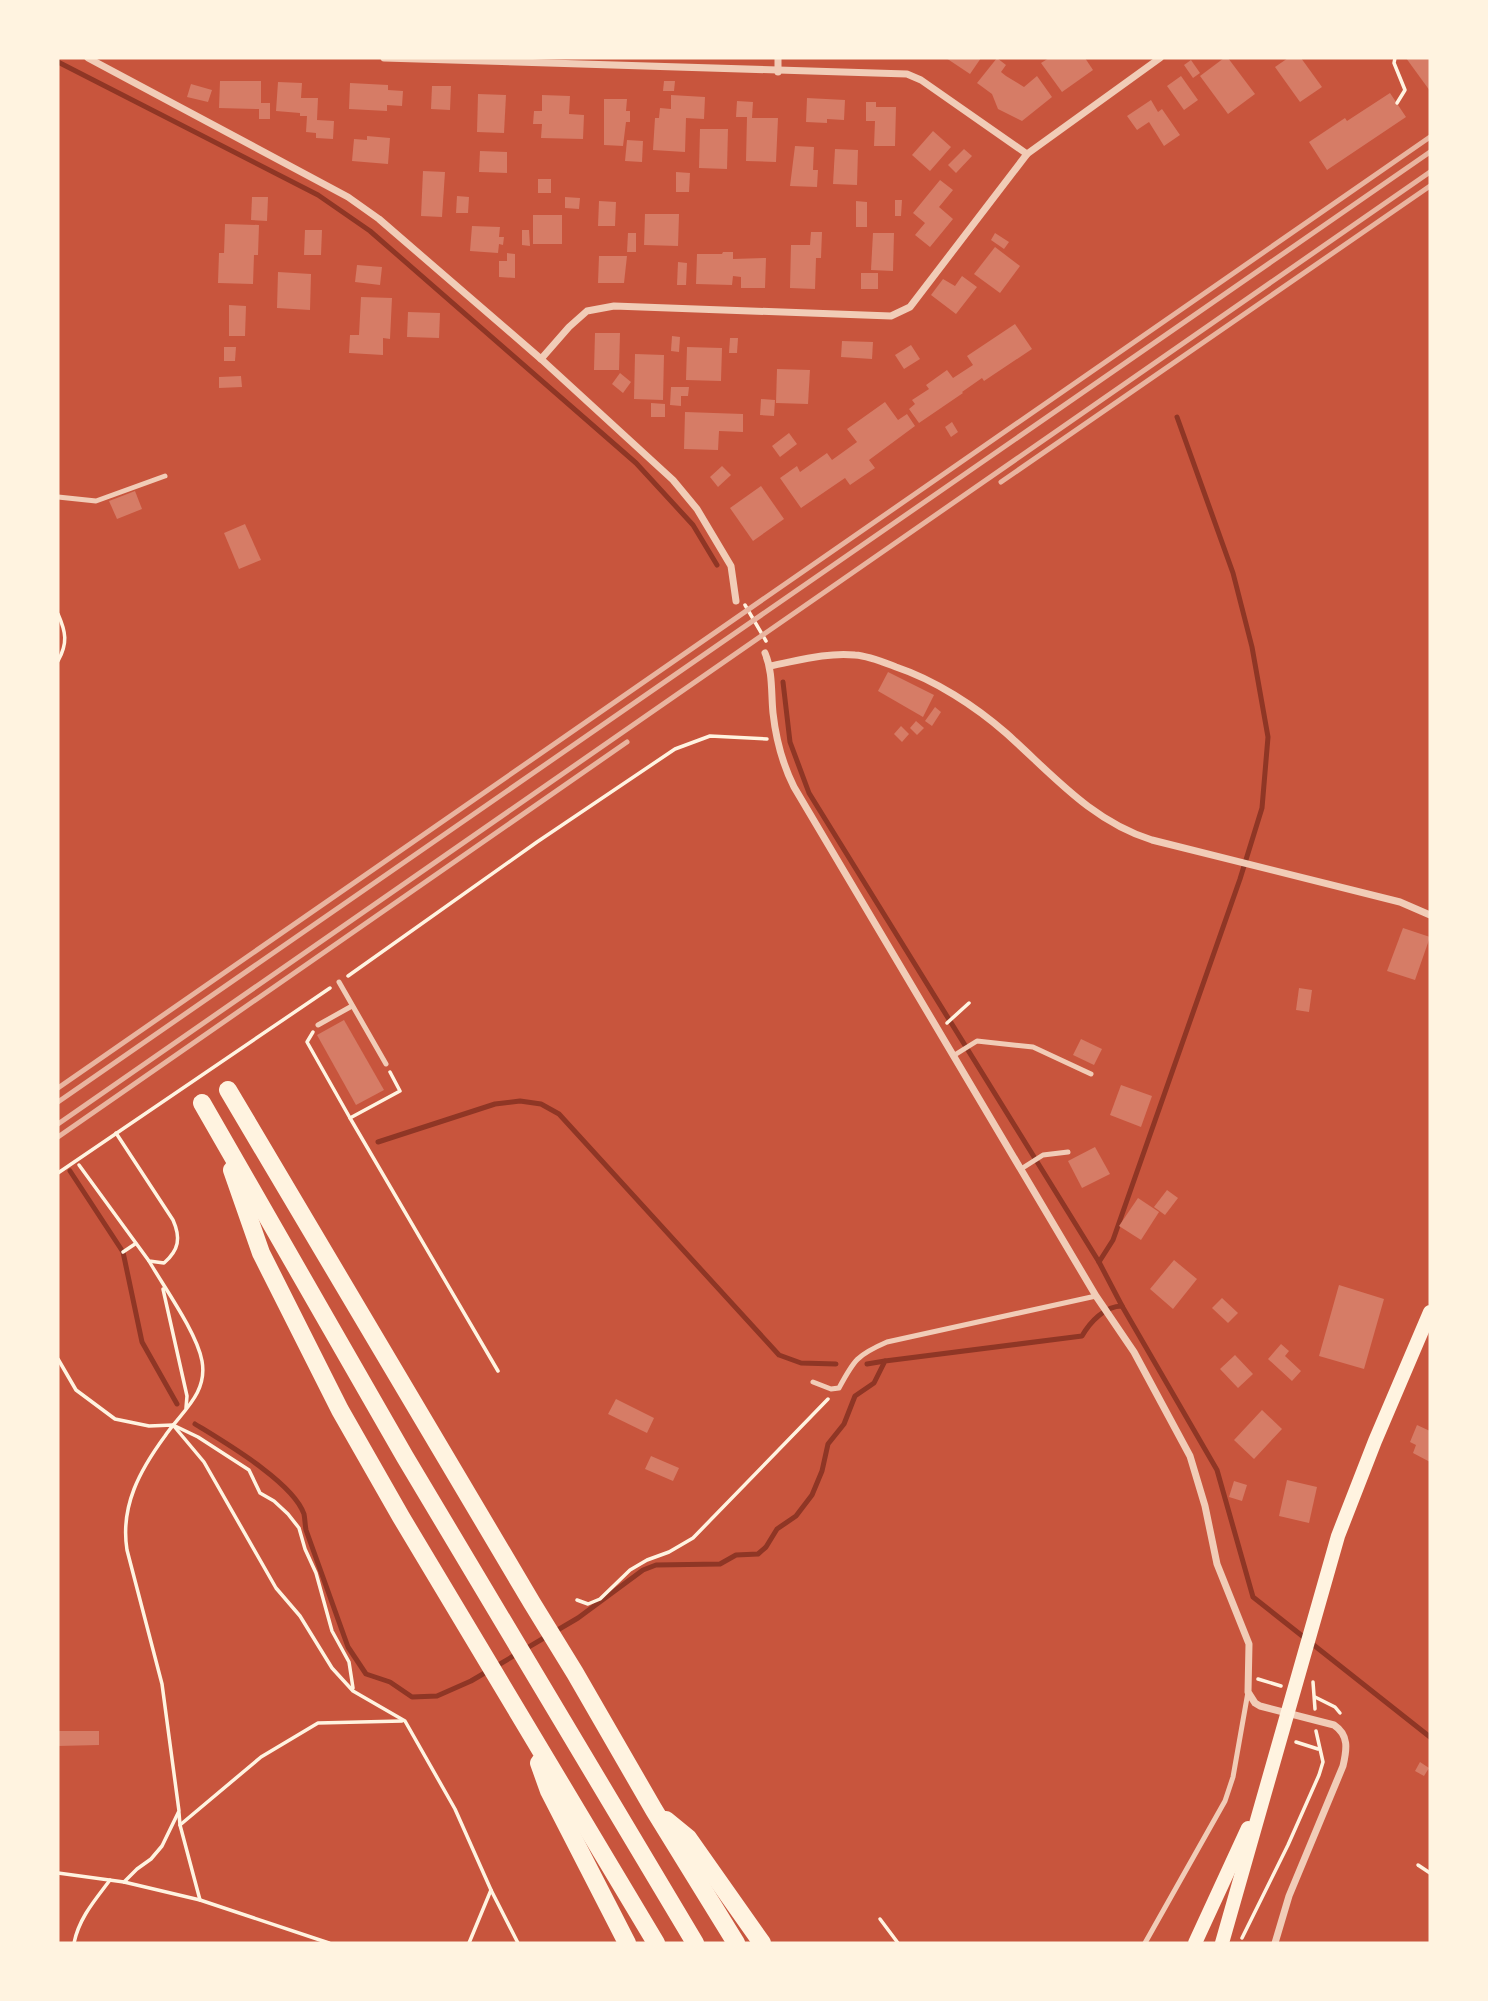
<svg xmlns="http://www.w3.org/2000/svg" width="1488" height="2001" viewBox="0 0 1488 2001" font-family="'Noto Sans',sans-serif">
<rect width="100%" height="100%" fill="#c8553d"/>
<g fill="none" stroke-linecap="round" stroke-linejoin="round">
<g stroke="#8f3625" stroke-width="5">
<path d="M58,62l260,133 52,36 266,232 57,62 24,40"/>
<path d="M783,682l7,60 19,51 290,469 23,44"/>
<path d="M378,1142l117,-38 25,-3 21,3 18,10 220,241 22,8 35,1"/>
<path d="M70,1171l53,81 19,90 35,62"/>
<path d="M1099,1262l14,-22 127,-361 22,-71 6,-71 -16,-90 -19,-74 -56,-156"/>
<path d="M867,1364l18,-3"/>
<path d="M195,1424c29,18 98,58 109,90 1,5 1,11 2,16l42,117 18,27 24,8 22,15 25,-1 34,-15 107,-63 65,-48 13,-5 64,-1 16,-9 22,-1 8,-7 11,-18 19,-13 16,-21 10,-24 6,-27 16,-20 11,-28 19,-13 11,-22 197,-25c8,-14 23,-30 40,-30l95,164 36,127 177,140"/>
</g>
</g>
<g fill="#d67c66">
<path d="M946,58h35l-11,16z"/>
<path d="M997,58l9,7 -5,7 5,4 18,11 13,-11 15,21 -30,24 -24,-12 -6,-15 -15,-11z"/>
<path d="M1049,58h36l8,12 -31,22 -21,-29z"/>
<path d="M1224,58h4l27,36 -27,20 -28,-38z"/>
<path d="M1288,58h13l21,29 -22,15 -25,-35z"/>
<path d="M1406,58h24v33z"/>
<path d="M1191,60l9,13 -7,5 -9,-13z"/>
<path d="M1181,76l17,24 -14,10 -17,-24z"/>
<path d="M220,81h41v22h9v16h-11v-10l-40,-1z"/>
<path d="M664,81h11l-1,10h-11z"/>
<path d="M278,82l24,1 -1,15h17l-1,22 17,1 -1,18 -17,-1v-5l-10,-1 1,-16h-7v-3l-24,-2z"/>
<path d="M350,83l38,2v5l15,1 -1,15 -15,-1v6l-38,-2z"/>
<path d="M191,84l21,6 -4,12 -21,-5z"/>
<path d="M432,86h19l-1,24 -19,-1z"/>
<path d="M1390,93l16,24 -79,53 -18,-28 36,-24 2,3z"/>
<path d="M478,94l28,1 -2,38 -27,-1z"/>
<path d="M542,95l28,1 -1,18 15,1 -1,24 -42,-1 1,-14h-9l1,-13h8z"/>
<path d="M671,95l34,2 -1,22 -18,-1 -1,34 -32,-2 2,-32h4l1,-10 11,1z"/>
<path d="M807,98l38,2 -1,20 -17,-1v4l-21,-1z"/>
<path d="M604,99h23l-1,12h4v11h-4l-3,24 -19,-1z"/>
<path d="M1151,100l7,12 4,-3 18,26 -16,11 -15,-24 -12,8 -10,-14z"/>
<path d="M737,101l16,1 -1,16h26l-2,44 -30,-1 1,-44h-11z"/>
<path d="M866,102h10v5h20l-1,39h-21l1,-25h-9z"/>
<path d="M700,129h28l-1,40 -28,-1z"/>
<path d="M933,131l18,16 -21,24 -18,-16z"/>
<path d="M367,136l23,2 -2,26 -36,-3 2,-22 13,1z"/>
<path d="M627,140l16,1 -1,21 -17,-1z"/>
<path d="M795,146l19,1 -1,23h5l-1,17 -27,-1z"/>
<path d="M835,149l23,1 -1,35 -24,-1z"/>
<path d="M964,149l8,7 -16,17 -8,-8z"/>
<path d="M480,151l27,1v21l-28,-1z"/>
<path d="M423,171l22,1 -3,45 -21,-1z"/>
<path d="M676,172l14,1 -1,19h-13z"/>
<rect x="538" y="179" width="13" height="14"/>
<path d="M940,180l13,10 -14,17 14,12 -23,28 -15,-12 10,-12 -12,-10z"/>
<path d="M457,196l12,1 -1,16h-12z"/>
<path d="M252,197h16l-1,24 -16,-1z"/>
<path d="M565,197l15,1 -1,11 -14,-1z"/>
<path d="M895,200h7l-1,16h-6z"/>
<path d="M599,201l17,1 -1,24h-17z"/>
<path d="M856,201l11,1v25h-11z"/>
<path d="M645,214h34l-1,32 -34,-1z"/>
<rect x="533" y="215" width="29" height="29"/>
<path d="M225,224l34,1 -1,30h-4l-1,29 -35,-1 1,-30h5z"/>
<path d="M472,226l28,1 -1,10h5l-1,8 -4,-1 -1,9 -28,-2z"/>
<path d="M305,230h17l-1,25h-17z"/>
<path d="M522,230h7l1,16 -8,-1z"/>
<path d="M811,232h11l-1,26h-5l-1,31 -25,-1 1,-43h19z"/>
<path d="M628,233h8v19h-9z"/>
<path d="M873,233h21l-1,38 -22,-1z"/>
<path d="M995,233l14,9 -5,7 -13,-9z"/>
<path d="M995,247l25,19 -20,27 -26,-19z"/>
<path d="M723,252h10v7l33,-1 -1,30h-24v-11l-8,-1 -1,9 -36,-1 1,-30h25z"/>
<path d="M507,253l8,1v24l-16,-1v-16h8z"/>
<path d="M599,256h28l-3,27h-26z"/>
<path d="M678,262l9,1 -1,22h-9z"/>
<path d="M357,265l25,2 -2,18 -25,-3z"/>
<path d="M278,272l33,2 -1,36 -33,-2z"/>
<rect x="861" y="273" width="17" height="16"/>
<path d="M962,276l15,11 -21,27 -25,-19 12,-16 12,7z"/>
<path d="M361,297l31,1 -2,41 -7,-1v17l-34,-2 1,-18h9z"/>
<path d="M229,305l17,1 -1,30h-16z"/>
<path d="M408,312l32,1 -1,25 -32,-1z"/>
<path d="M1015,324l17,25 -48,32 -2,-3 -20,14 1,1 -44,30 -10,-14 6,-5 -3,-4 17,-11 -3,-4 21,-15 6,8 20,-13 -6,-9z"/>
<path d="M595,333h25l-1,37h-25z"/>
<path d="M672,336l8,1 -1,15 -8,-1z"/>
<path d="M730,338h8l-1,15h-8z"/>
<path d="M842,341l31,1 -1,17 -31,-2z"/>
<path d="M911,345l9,14 -16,10 -9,-14z"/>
<path d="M224,347h12l-1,14h-11z"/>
<path d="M687,347l35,1 -1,33 -35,-1z"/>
<path d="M635,354l29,1 -1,45 -29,-1z"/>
<path d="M777,369l33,1 -2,34 -32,-1z"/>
<path d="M620,373l11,9 -8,11 -11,-9z"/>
<path d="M241,376l1,11 -23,1v-11z"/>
<path d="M671,387h18l-1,9h-7v10l-11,-1z"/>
<path d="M761,399l14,1 -1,16 -14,-1z"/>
<path d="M885,402l13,18 9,-6 8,12 -46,34 6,8 -25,17 -5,-7 -44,30 -21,-30 17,-12 3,6 27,-19 5,7 25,-18 -10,-13z"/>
<path d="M651,403l14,1v13h-14z"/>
<path d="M685,412l58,2v18l-24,-1 -1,19 -34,-1z"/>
<path d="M952,422l6,10 -7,5 -6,-10z"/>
<path d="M789,433l8,11 -17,13 -8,-11z"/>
<path d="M722,466l9,9 -13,12 -8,-10z"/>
<path d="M761,486l23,33 -31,22 -23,-33z"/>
<path d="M135,491l7,18 -25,10 -8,-18z"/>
<path d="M245,524l16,36 -22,9 -15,-36z"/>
<path d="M888,672l46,23 -11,22 -45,-26z"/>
<path d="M935,707l6,5 -9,14 -7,-5z"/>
<path d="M916,721l8,7 -7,7 -7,-7z"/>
<path d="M901,726l8,8 -7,8 -8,-8z"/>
<path d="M1403,928l27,9 -15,43 -28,-9z"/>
<path d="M1299,988l13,2 -3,22 -13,-2z"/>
<path d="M344,1020l40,70 -28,15 -39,-70z"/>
<path d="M1081,1039l21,10 -8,16 -21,-10z"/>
<path d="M1121,1085l31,11 -11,31 -31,-12z"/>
<path d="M1095,1147l15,27 -28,14 -14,-27z"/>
<path d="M1167,1190l11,8 -13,17 -11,-8z"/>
<path d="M1138,1198l21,14 -18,28 -22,-14z"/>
<path d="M1174,1260l23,19 -24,30 -23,-20z"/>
<path d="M1339,1285l45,14 -20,70 -45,-13z"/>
<path d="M1222,1298l16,15 -10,10 -16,-15z"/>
<path d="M1281,1344l8,7 -4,5 16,15 -9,10 -24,-22z"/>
<path d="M1235,1355l18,19 -15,14 -18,-19z"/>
<path d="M616,1399l38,19 -7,15 -39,-19z"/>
<path d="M1262,1410l20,19 -28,30 -20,-19z"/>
<path d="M1417,1425l13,6v31l-17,-9 3,-8 -6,-3z"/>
<path d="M651,1456l28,12 -6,13 -28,-12z"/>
<path d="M1287,1480l30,7 -8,36 -30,-7z"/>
<path d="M1234,1481l13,4 -5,16 -13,-4z"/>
<path d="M58,1731h41v14l-41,1z"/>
<path d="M1420,1762l9,6 -5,8 -9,-5z"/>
</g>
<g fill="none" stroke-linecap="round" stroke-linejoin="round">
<g stroke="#fff3e0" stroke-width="3.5">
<path d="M1395,58l-1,5 11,27 -8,13"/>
<path d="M745,605l21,36"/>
<path d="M58,614c8,18 10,29 0,47"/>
<path d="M348,976l189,-134 138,-93 35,-13 57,3"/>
<path d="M947,1023l22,-20"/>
<path d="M313,1032l-6,10 43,76"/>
<path d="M390,1072l10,19 -50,27 148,253"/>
<path d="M79,1165l70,96 15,2c15,-13 17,-25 9,-43l-57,-87"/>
<path d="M58,1173l272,-185"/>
<path d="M123,1252l12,-8"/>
<path d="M163,1289l24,107 -1,12"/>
<path d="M58,1359l18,31 39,29 34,7 24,-1 25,12 51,33 11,23 14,8 14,13 11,14 6,21 11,24 16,58 17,31 4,26"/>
<path d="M173,1425l31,37 72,126 24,28 32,52 21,23 52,30 50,88 36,81 -22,53"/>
<path d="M577,1600l11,4 12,-5 30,-29 17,-10 22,-8 24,-14 135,-139"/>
<path d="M1258,1679l23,7"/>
<path d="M1313,1682l2,27"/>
<path d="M1315,1697l20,10 5,6"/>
<path d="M1296,1742l22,7"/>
<path d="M179,1813l1,12 20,75"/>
<path d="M180,1825l81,-68 57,-34 84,-2"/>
<path d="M1418,1865l12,8"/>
<path d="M58,1873l66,9 76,18 129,43"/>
<path d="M124,1882l13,-13 14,-10 11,-13 17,-35 -17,-127 -35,-134c-7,-44 13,-80 38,-114 16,-24 43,-42 37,-75 -5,-28 -38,-74 -53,-100"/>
<path d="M491,1890l27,53"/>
<path d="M880,1919l18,24"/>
<path d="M1242,1938l46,-93 31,-70 4,-13 -7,-31"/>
<path d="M74,1943c5,-25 21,-43 36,-63"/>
</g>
<g stroke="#f1ccb7" stroke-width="5">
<path d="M58,497l38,4 69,-25"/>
<path d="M339,982l47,82"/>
<path d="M318,1025l34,-19"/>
<path d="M953,1056l24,-15 56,6 58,27"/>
<path d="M1021,1169l22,-14 25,-3"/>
<path d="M813,1382l18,7 8,-1c15,-28 18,-33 48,-46l209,-46"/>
<path d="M1145,1943l80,-142 8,-24 15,-85"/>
</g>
<g stroke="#f1ccb7" stroke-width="7">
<path d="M88,58l260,139 31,22 162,140 132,121 24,29 34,57 5,35"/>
<path d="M384,58l523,16 14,6 106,74"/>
<path d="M778,72v-14"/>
<path d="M541,359l28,-32 18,-16 27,-5 277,10 19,-9 117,-153 133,-96"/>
<path d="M765,653c8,19 6,40 8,60 3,27 9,50 21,74l302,509 38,56 56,104 15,50 12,58 32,80 -1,48 7,11 5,3 74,19c15,10 13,24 9,41l-54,130 -14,47"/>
<path d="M770,666c27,-5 57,-14 85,-11 14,1 28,7 41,12 39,13 79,39 110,66 46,41 85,88 146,107l248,62 30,13"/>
</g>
<g stroke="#fff3e0" stroke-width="14">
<path d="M1195,1943l53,-115"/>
<path d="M1222,1943l116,-407 37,-95 55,-129"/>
</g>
<g stroke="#fff3e0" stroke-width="18">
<path d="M228,1090l304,513 43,70 79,137 82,133"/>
<path d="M202,1103l203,354 290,486"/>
<path d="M232,1170l29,83 79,157 61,107 255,426"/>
<path d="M539,1763l10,28 78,152"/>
<path d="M666,1820l22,18 74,105"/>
</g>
<g stroke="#e9b49f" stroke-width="5">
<path d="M1001,482l429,-296"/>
<path d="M58,1088l1372,-951"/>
<path d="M58,1102l1372,-950"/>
<path d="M58,1124l1372,-952"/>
<path d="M58,1137l569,-395"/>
</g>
</g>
<rect width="1488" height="2001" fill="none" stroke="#fff3e0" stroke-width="119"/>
</svg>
